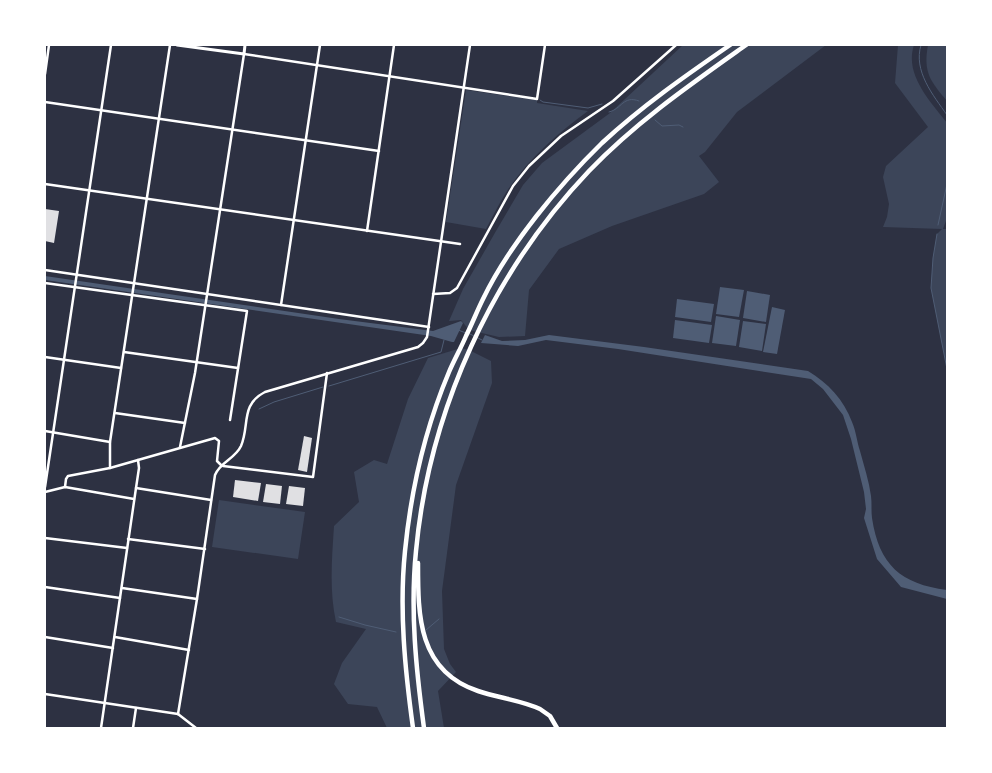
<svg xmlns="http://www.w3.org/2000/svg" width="992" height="773" viewBox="0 0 992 773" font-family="'Nunito Sans',sans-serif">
<rect width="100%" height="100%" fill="#2d3142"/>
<g fill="#3c4559">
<path d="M683,45h143l-89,67 -32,40 -6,4 20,26 -15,12 -92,32 -53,23 -30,41 -4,46 -26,1 -30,-7 -8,-10 -12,1 14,-32 33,-58 27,-46 19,-22 68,-50z"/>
<path d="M898,45h16c-10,30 17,57 33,78v95l-4,11h4v140l-16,-81 2,-30 4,-24 5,-5 -59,-2 4,-10 2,-13 -6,-27 3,-11 42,-39 -33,-44z"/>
<path d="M928,45h19v56c-17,-20 -24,-29 -19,-56z"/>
<path d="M466,90l71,10v3l51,8c-31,23 -59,47 -81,80 -8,12 -14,25 -21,38l-40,-7z"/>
<path d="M461,348l8,2 22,11 1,22 -36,102 -14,106 2,58 6,15 6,8 -18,19 6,37h-57l-10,-21 -29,-3 -14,-20 8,-21 24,-34 -30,-7c-7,-32 -4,-64 -2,-96l25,-24 -5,-30 20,-12 13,4 21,-65 20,-41z"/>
<path d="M219,500l86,12 -7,47 -86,-12z"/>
</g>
<g fill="#4f5d75">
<path d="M45,276l294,43 94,12 28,-10 2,2 -9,19h-2l-21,-6 -386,-56z"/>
<path d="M720,287l24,3 -5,27 -23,-3z"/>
<path d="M747,291l23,4 -4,27 -23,-4z"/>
<path d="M677,299l37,5 -3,18 -36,-5z"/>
<path d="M772,307l13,3 -8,44 -14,-2z"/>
<path d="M716,316l24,4 -4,26 -24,-3z"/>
<path d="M675,320l37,5 -3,18 -36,-5z"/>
<path d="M743,321l23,3 -4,27 -23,-4z"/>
<path d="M485,335l17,6 23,-1 24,-5 95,12 164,24c20,12 36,29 44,51 4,9 5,20 8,29 4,15 9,30 11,45 1,7 0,15 1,22 7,47 29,66 75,72v9l-46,-12 -24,-28 -13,-41 2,-9 -2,-17 -13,-53 -8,-24 -20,-26 -12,-10 -193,-30 -72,-9 -28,6 -37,-3z"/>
</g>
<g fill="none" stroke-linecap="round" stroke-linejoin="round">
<g stroke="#4f5d75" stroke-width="1">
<path d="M921,45c-8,26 12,50 26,70"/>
<path d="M540,100l3,2 45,6 14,-4"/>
<path d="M609,112c13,-3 14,-17 30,-11"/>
<path d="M655,120l7,6 17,-1 4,2"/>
<path d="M938,225l9,-41"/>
<path d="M937,234l-4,24 -2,30 16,81"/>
<path d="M458,330l8,3"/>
<path d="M470,334l12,6"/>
<path d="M329,386l112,-34 3,-12"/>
<path d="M259,409l15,-7 49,-15"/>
<path d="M339,617l26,8 31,7"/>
<path d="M426,630l13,-11"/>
</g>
</g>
<g fill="#e0e0e3">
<path d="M45,209l14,2 -5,32 -9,-2z"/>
<path d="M304,436l8,2 -5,34 -9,-2z"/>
<path d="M235,480l26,3 -3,18 -25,-4z"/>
<path d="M266,484l16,2 -2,18 -17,-2z"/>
<path d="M289,486l16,2 -2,18 -17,-2z"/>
</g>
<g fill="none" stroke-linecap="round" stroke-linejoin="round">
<g stroke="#fff" stroke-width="2.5">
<path d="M45,74l4,-29"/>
<path d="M45,102l334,49"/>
<path d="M45,184l415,60"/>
<path d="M367,231l27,-186"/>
<path d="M45,270l384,57"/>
<path d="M45,283l202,28 -17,109"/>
<path d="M433,294l17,-1 7,-5 56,-102 16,-20 32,-30 52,-35 63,-56"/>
<path d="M281,305l39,-260"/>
<path d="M124,352l114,16"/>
<path d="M45,357l76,11"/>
<path d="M115,413l70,10"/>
<path d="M45,431l65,11"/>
<path d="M180,447l15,-74 49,-319 293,45 8,-54"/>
<path d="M223,466l90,11 14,-104"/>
<path d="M110,468v-26l60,-397"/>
<path d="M45,487l66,-442"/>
<path d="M65,487l1,-8 2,-3 42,-8 105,-30 4,3 -2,20 4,4"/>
<path d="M136,488l75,12"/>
<path d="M45,492l20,-5 69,12"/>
<path d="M45,538l82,10"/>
<path d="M128,539l77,10"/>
<path d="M45,587l75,11"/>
<path d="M122,588l75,11"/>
<path d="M45,637l68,11"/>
<path d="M115,637l74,13"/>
<path d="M45,694l133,20"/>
<path d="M178,714l19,-115 18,-124c5,-13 20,-16 26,-29 9,-21 -1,-41 24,-54l153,-45 5,-4 4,-6 43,-292"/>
<path d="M178,714l18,14"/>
<path d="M101,728l35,-240 3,-20 -1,-8"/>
<path d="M133,728l3,-20"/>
</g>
<path stroke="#fff" stroke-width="3" d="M177,45l67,9 1,-9"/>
<g stroke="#fff" stroke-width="4.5">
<path d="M418,563c0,53 0,108 60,128 20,7 43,9 62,18l10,7 7,12"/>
<path d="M413,728c-8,-58 -14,-118 -8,-177 6,-61 20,-122 44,-179 5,-12 12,-24 17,-36 6,-12 11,-25 17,-37 26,-54 76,-114 119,-156 40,-37 83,-67 128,-98"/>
<path d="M424,728c-8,-59 -14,-118 -8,-177 13,-140 76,-278 173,-380 47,-49 102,-87 157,-126"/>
</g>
</g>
<rect width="992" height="773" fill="none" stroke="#ffffff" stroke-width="92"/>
</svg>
